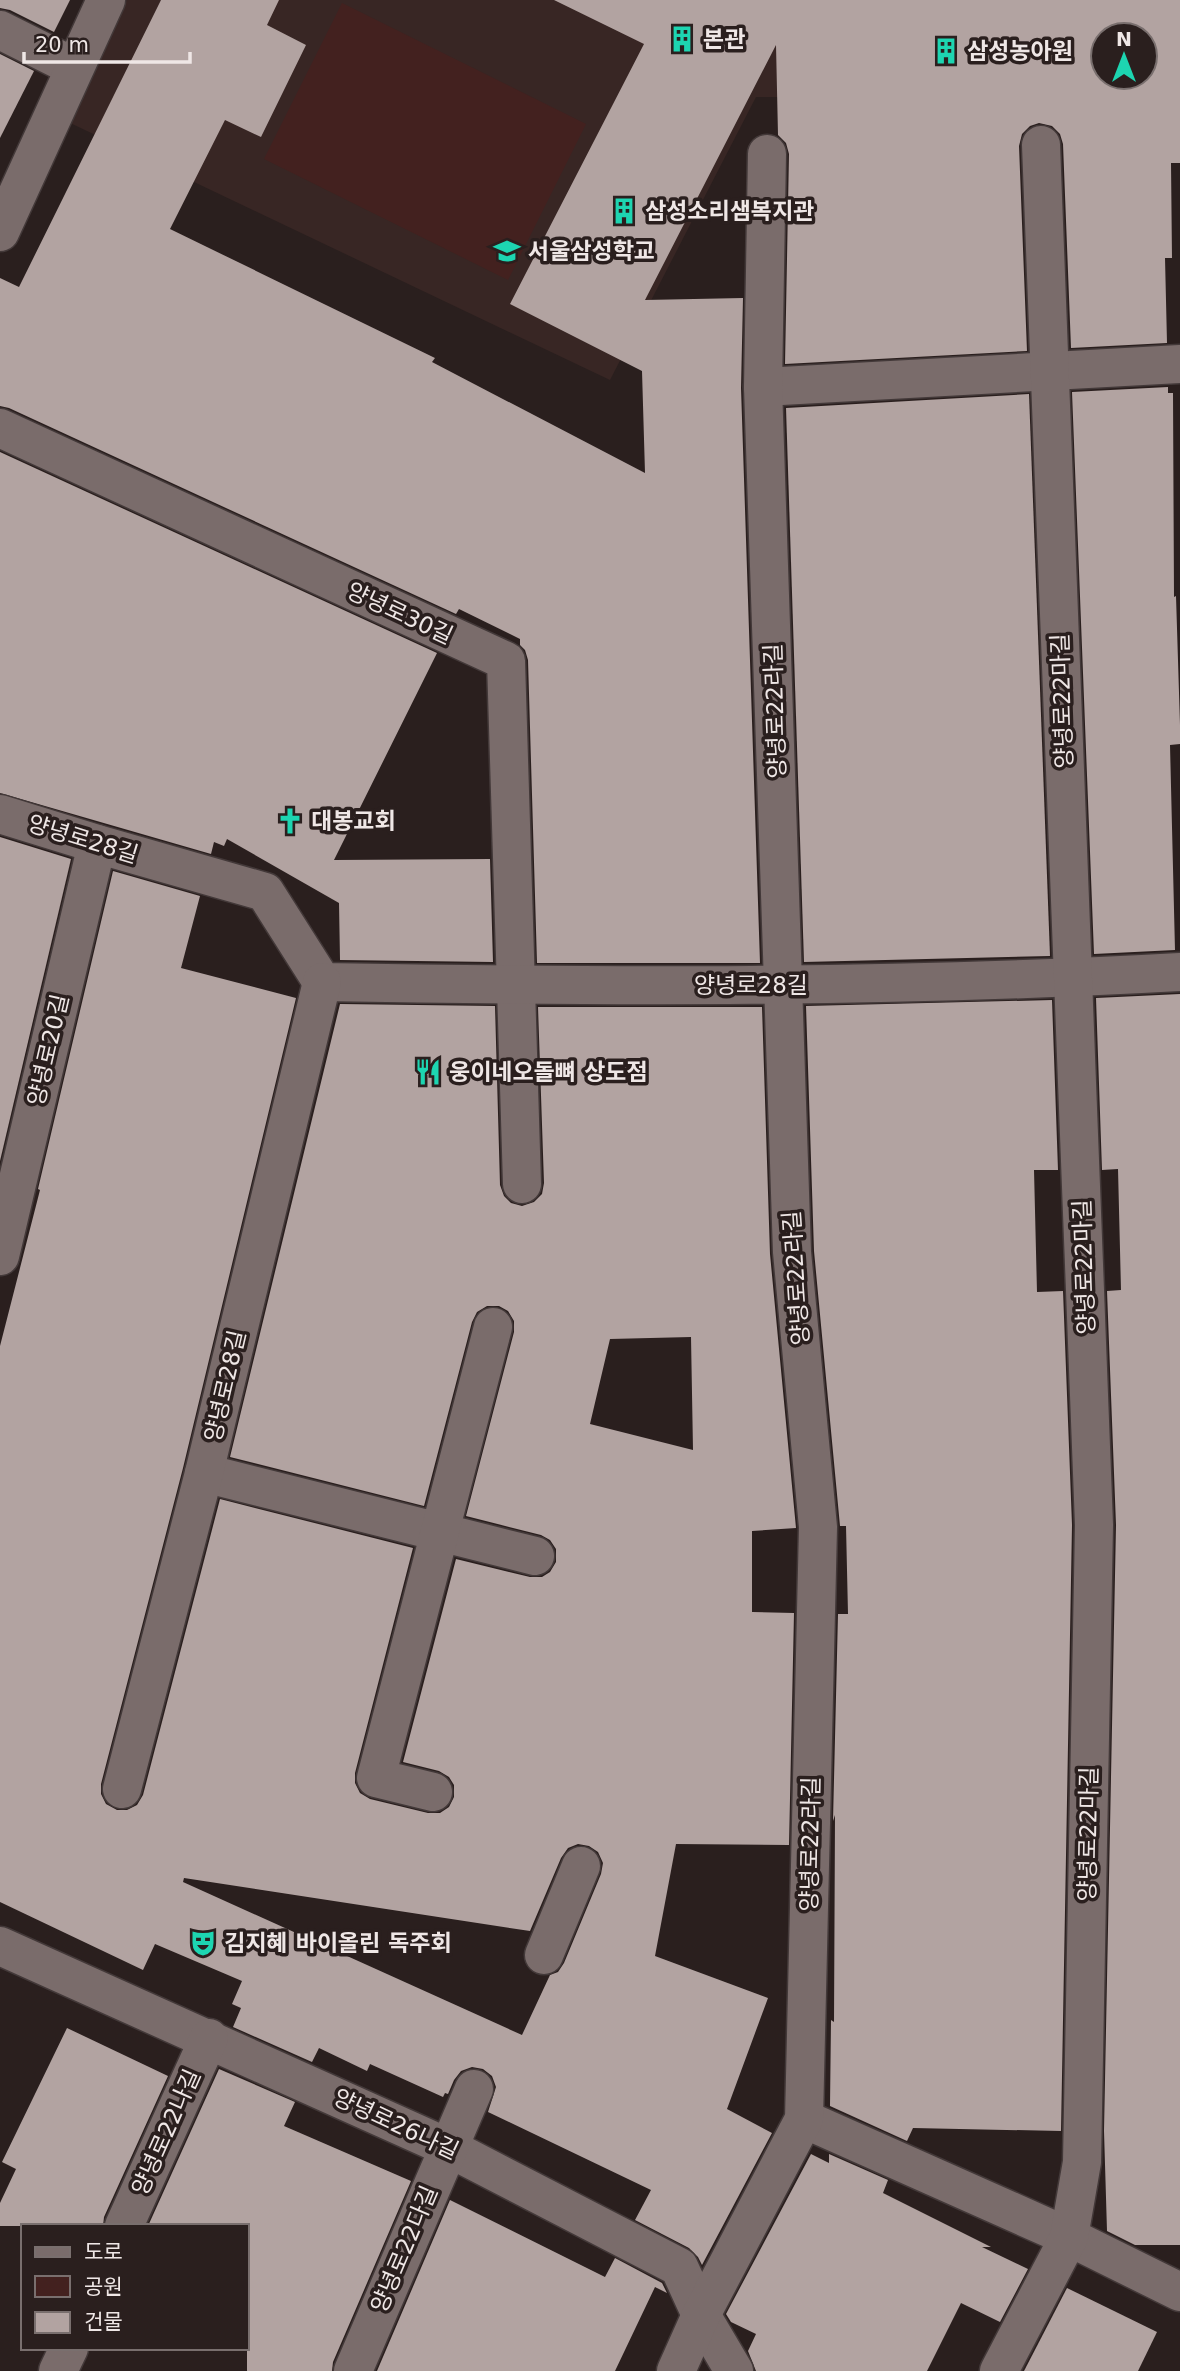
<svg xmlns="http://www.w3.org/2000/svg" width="1180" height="2371" viewBox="0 0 1180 2371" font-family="'DejaVu Sans','Noto Sans KR',sans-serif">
<rect width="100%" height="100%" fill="#2a1f1e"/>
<path fill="#382624" d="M127,0h1001l-25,35v42l20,20h-367l-146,283 -544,-259z"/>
<path fill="#43211f" d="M342,3l244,121 -78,156 -244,-121z"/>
<g fill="#b2a3a1" fill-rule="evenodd">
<path d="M0,0h70l-16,32 -44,-22 -10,-2z"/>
<path d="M161,0h118l-12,25 39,20 -45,92 -36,-17 -55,109 265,129 -3,4 213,111 -3,-102 -132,-67 134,-260 -90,-44h626v163h-9l1,95h-7l2,85 -96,5 -8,-204 -3,-10 -8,-8 -13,-3 -9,3 -8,8 -3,12 8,205 -242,13 4,-210 -3,-11 -8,-8 -2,-90 -131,255 98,-2 -2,90 19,575h-223l-9,-303 -3,-10 -5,-5v-6l-61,-30 -3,5 -447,-206 -9,-2v-128l19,9zM1103,35h42v42h-42z"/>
<path d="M0,54l34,17 -34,67z"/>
<path d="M1168,387v6h5l1,204 2,-1 4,129v19l-10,1 5,205 -81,4 -22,-562z"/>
<path d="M1029,394l21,562 -246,6 -18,-554z"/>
<path d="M0,452l437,201 -103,207 156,-1 3,103 -153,-2 -1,-57 -112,-64 -3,7 -10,-4 -3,12 -211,-61z"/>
<path d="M0,837l71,22 -71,302z"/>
<path d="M113,871l87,25 -19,72 115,30 -113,470 -82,316v10l5,10 11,6h10l10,-5 6,-10 77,-296 193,49 -58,225v10l5,10 10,6 58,14h12l9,-6 5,-10v-12l-5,-8 -10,-6 -36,-9 53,-203 74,18h12l8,-5 6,-10v-13l-6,-9 -9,-5 -75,-19 48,-184v-11l-6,-10 -9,-5h-12l-10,6 -5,10 -48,184 -194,-49 110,-453 155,2 5,179 4,11 7,7 11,3 12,-4 8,-8 2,-11 -6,-176h224l8,247 26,274 -44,3v81l42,1 -5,232 -113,-1 -21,112 113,42 -41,111 45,24 -70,132 -4,-8 -9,-9 -54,-28 16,-30 -163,-78 8,-25 -4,-11 -9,-7 -11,-2 -11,4 -7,9 -6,14 -3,-1 -2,4 -73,-33 -3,7 -48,-23 -7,14 -79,-35 8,-19 -9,-4 10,-23 -87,-37 -12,26 -143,-68v-556l40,-156 -2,-1zM691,1337l2,113 -103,-26 20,-85zM578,1844l11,2 9,6 5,11 -2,11 -37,89 -6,9 -8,3 -28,60 -339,-153 1,-4 346,53 31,-73 7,-10z"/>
<path d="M1180,994v1251h-45l-28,-14 -3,-100 12,-606 -9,-234 14,-1 -3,-121 -16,1 -6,-172z"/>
<path d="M1052,1000l6,170h-24l3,122 26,-1 9,234 -11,606 -148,-3 -6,13 -77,-35 1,-86 3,2 1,-207 -2,6 5,-207h10l-2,-88h-6l-26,-275 -8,-245z"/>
<path d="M67,2028l101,48 -64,141 -1,9h-103v-23l16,-34 -14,-7z"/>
<path d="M219,2069l76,33 -11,24 127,55 -78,181 -1,9h-85v-145h-99z"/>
<path d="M811,2154l18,9v-9l59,26 -5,13 108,54h-9l46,22 -28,53 -39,-19 -34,68h-171l-8,-20 8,-17 -25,-12 -5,-8z"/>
<path d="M450,2200l155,77 10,-19 47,25 5,10 -12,-6 -40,84h-238z"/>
<path d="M1067,2288l90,44 -19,39h-114z"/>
</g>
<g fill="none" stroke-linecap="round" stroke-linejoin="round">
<g stroke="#433939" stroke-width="41">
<g id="minor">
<path d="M0,30l74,37"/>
<path d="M0,232l106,-232"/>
<path d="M763,387l417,-23"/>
<path d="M0,428l506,233 16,523"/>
<path d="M0,814l97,30 168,48 57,90c286,5 572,6 858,-10"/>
<path d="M0,1256l97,-412"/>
<path d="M204,1473l331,83"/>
<path d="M122,1789l82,-316 118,-491"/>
<path d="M433,1792l-57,-14 117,-451"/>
<path d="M0,1946l447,201 232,120 22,48 33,56"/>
<path d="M544,1955l37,-89"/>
<path d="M804,2119l265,118 111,55"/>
<path d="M124,2226l85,-188"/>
<path d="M58,2371l11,-23"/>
<path d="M353,2371l121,-282"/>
<path d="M676,2371l25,-56 103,-196 14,-592 -26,-275 -29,-865 4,-233"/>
<path d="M999,2371l70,-134 13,-75 12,-637 -53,-1380"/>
</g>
</g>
<use href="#minor" stroke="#7a6c6b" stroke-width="38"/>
</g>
<defs>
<g id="building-bare" transform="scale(2.1)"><path d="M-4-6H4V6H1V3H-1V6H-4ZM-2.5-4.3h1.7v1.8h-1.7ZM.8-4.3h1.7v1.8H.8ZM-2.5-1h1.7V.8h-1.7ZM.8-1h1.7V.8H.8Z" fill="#1dd5b1" stroke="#2a1f1e" stroke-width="2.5" paint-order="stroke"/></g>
<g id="school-bare" transform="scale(2.1)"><path d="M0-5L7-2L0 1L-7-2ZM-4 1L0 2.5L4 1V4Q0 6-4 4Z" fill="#1dd5b1" stroke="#2a1f1e" stroke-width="2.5" paint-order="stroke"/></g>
<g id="church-bare" transform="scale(2.1)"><path d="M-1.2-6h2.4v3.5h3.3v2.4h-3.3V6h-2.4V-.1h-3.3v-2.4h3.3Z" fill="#1dd5b1" stroke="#2a1f1e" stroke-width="2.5" paint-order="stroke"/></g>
<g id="restaurant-bare" transform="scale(2.1)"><path d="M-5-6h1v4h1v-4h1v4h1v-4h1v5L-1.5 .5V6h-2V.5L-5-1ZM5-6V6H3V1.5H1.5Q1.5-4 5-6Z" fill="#1dd5b1" stroke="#2a1f1e" stroke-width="2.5" paint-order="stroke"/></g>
<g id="theatre-bare" transform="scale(2.1)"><path d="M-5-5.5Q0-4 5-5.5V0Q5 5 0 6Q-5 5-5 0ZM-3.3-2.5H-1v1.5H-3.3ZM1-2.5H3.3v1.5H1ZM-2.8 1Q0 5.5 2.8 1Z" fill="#1dd5b1" stroke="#2a1f1e" stroke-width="2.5" paint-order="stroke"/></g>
</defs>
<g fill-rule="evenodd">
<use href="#building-bare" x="682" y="39"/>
<use href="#building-bare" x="946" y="51"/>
<use href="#building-bare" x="624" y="211"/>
<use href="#school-bare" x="507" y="251"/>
<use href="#church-bare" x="290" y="821"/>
<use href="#restaurant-bare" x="428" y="1072"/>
<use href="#theatre-bare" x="203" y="1943"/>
</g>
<g text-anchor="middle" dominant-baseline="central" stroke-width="7" stroke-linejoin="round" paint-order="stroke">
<g font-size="23" font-weight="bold" fill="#efe7e6" stroke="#2a1f1e" text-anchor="start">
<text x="703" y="39">본관</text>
<text x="967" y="51">삼성농아원</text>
<text x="645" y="211">삼성소리샘복지관</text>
<text x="528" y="251">서울삼성학교</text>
<text x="311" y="821">대봉교회</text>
<text x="449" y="1072">웅이네오돌뼈 상도점</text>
<text x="224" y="1943">김지혜 바이올린 독주회</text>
</g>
<g font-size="23" fill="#efe7e6" stroke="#2a1f1e">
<text transform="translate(400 613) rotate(25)">양녕로30길</text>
<text transform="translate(1062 701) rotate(-92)">양녕로22마길</text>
<text transform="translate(775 711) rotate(-92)">양녕로22라길</text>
<text transform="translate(83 839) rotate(17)">양녕로28길</text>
<text x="751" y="985">양녕로28길</text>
<text transform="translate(48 1050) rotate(-77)">양녕로20길</text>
<text transform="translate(1084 1267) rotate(-92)">양녕로22마길</text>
<text transform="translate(796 1278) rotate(-94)">양녕로22라길</text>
<text transform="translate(225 1386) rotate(-77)">양녕로28길</text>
<text transform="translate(1088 1834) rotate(-89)">양녕로22마길</text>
<text transform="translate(810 1844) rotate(-89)">양녕로22라길</text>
<text transform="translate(396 2124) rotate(25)">양녕로26나길</text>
<text transform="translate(166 2132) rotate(-66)">양녕로22나길</text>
<text transform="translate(404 2249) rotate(-67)">양녕로22다길</text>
</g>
</g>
<rect x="21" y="2224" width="228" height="126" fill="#2a1f1e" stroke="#796f6e" stroke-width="2"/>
<rect x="35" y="2247" width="35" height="10" fill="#7a6c6b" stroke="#796f6e" stroke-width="2"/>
<text x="84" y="2259" font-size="21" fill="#efe7e6">도로</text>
<rect x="35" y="2276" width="35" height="21" fill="#43211f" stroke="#796f6e" stroke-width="2"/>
<text x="84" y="2294" font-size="21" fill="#efe7e6">공원</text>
<rect x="35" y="2312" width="35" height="21" fill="#b2a3a1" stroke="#796f6e" stroke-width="2"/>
<text x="84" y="2329" font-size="21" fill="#efe7e6">건물</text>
<g transform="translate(1124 56)"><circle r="33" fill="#2a1f1e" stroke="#796f6e" stroke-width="2"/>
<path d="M0-5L12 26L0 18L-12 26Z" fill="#1dd5b1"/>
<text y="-10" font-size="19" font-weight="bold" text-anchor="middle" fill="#efe7e6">N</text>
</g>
<path d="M24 52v10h166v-10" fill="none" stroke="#efe7e6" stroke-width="3.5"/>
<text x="35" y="52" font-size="21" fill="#efe7e6" stroke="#2a1f1e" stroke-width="5" paint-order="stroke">20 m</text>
</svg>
